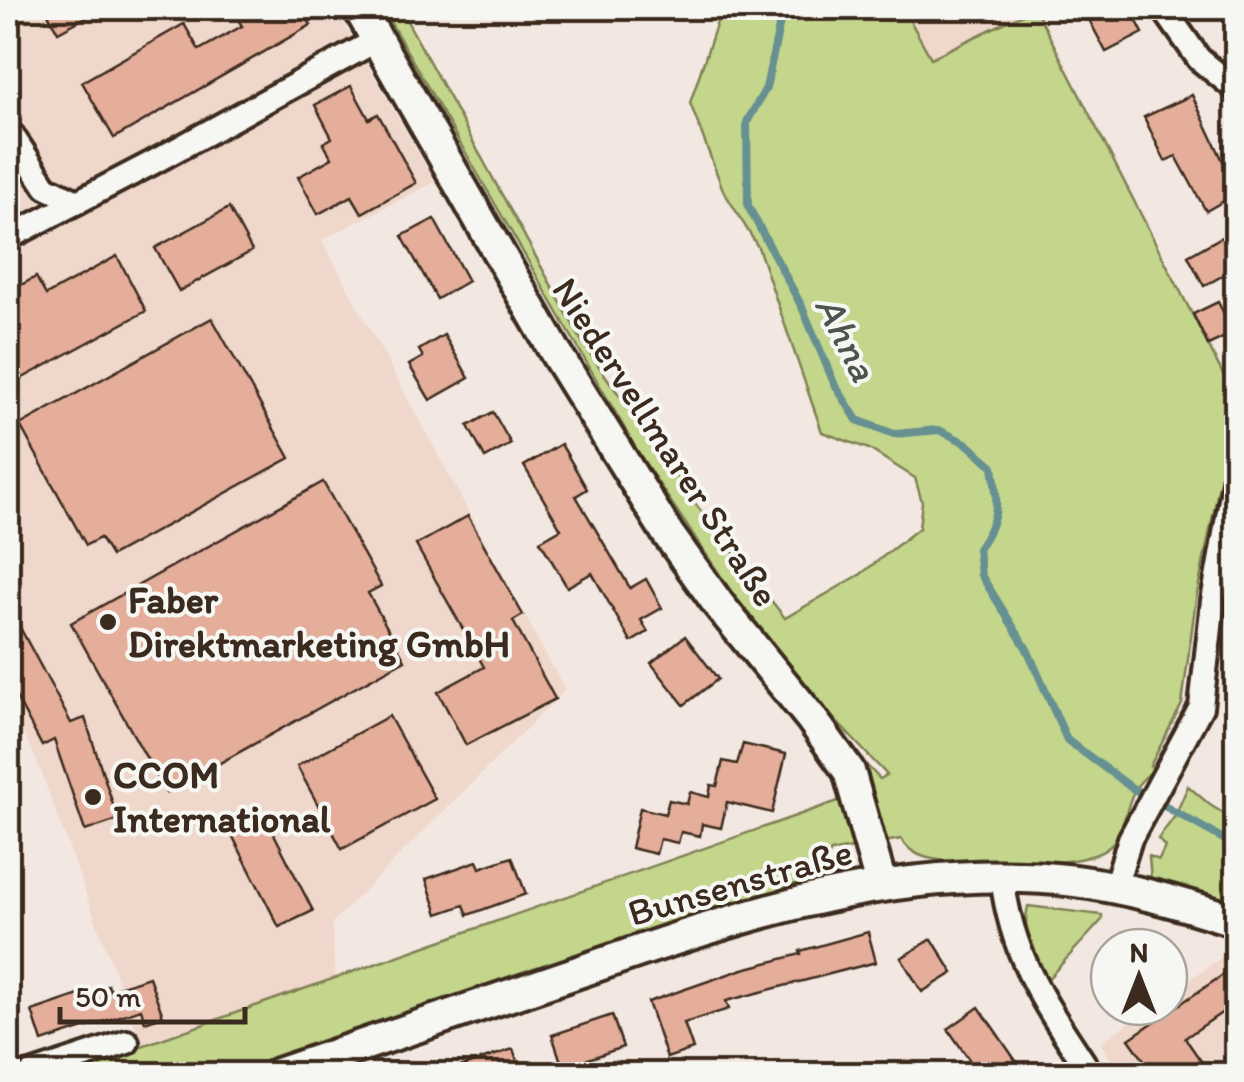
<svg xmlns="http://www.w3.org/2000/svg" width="1244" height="1082" viewBox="0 0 1244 1082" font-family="Itim,sans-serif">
<rect width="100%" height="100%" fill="#f3e8e1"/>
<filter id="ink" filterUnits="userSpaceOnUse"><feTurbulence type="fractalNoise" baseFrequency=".01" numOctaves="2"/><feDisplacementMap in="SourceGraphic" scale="20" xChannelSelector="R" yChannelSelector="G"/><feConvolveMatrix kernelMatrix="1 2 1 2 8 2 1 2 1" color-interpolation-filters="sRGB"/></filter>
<g filter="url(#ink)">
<g fill="#efd7cc">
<path d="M8,8h327l100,174 -113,58 243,450 -233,233 3,55 -194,66 -104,-283 -29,-60z"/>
<path d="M903,8h128l-100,50z"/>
<path d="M1231,951l5,2v121h-115l-21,-31 51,-36h18v-13z"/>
</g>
<g fill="#c3d68b" stroke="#7f8054" stroke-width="2.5">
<path d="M392,8h8l184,337 113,161 88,112 76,-44 58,-46 3,-26 -7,-24 -46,-29 -47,-17 -64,-185 -35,-57 -33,-87 28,-84 6,-11h179l28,50 104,-50 196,382 -6,30 5,12 -34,167 -14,105 -32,62 5,2c-7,7 -17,14 -21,23 -9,18 -9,40 -25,56 -25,23 -142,18 -176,12 -13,-2 -25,-9 -32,-20l-70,13 -9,14 -20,16 -572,192h-168l779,-274 28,-15 -23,-41 34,35 7,-4 -67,-71 -85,-107 -91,-135 -259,-449z"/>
<path d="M1188,786l22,19 26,16v87l-85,-27 -2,-25 10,4 6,-13 -7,-8 17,-23z"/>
<path d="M1028,906l74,9v5l-57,62c-11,-24 -24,-50 -17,-76z"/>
</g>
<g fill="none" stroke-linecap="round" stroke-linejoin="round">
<path stroke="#669091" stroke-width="8" d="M783,8l-17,80 -19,34 1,84 54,101 32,76 23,37 37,14 45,-4 27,13 27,23c5,39 7,51 -15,83l3,26 46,74 40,91 65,48 104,58"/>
</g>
<g fill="#e5ae9b" stroke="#3b2a1e" stroke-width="2.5">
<path d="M45,8h58l-45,24z"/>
<path d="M231,8h70l10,17 -197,113 -32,-56 102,-58 15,26 43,-24z"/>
<path d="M1083,8h47l13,25 -37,19z"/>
<path d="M351,86l18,33 9,-5 38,69 -54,30 -10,-17 -34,18 -20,-37 34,-19 -9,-15 9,-5 -17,-33z"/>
<path d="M1192,95l31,66 13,-7v40l-30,17 -30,-55 -11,5 -21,-44z"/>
<path d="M229,208l23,43 -73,40 -24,-43z"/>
<path d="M434,219l34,62 -31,18 -35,-63z"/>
<path d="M1236,229v39l-32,18 -16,-30z"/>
<path d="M117,256l29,55 -138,75v-94l28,-15 10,18z"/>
<path d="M1218,302l16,31 -26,12 -15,-31z"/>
<path d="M212,318l78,140 -179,98 -11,-18 -14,7 -66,-120z"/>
<path d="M444,335l25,43 -39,22 -21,-35 14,-8 -4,-7z"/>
<path d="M493,412l18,32 -26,14 -17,-32z"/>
<path d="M561,444l26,45 -11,7 54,92 16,-9 16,29 -21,12 7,12 -17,10 -39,-69 -25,14 -27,-46 21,-12 -37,-63z"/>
<path d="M323,482l58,104 -13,7 37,67 -239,133 -95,-170z"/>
<path d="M468,516l55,99 -10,6 42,78 -89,46 -28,-53 46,-25 -68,-122z"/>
<path d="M8,605l63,118 14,-5 33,102 -33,11 -31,-91 -12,6 -34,-64z"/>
<path d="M685,636l33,43 -34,26 -33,-42z"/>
<path d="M389,716l46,83 -93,50 -45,-83z"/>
<path d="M743,744l43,10 -14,59 -45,-11 -6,26 -19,-4 -2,12 -19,-4 -3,11 -18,-4 -4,15 -25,-6 9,-40 25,6 4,-14 18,4 3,-12 19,5 2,-12 6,1 6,-25 14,3z"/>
<path d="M267,820l46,91 -34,16 -46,-90z"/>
<path d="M512,857l14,37 -58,21 -4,-10 -26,9 -12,-35 51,-18 3,7z"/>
<path d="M868,932l8,30 -150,39 3,8 -45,14 9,26 -26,9 -19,-56 95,-33 58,-15 -1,-3z"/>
<path d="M932,939l21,34 -31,19 -21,-34z"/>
<path d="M1236,966v37l-51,35 25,36h-56l-25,-35z"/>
<path d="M149,977l14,39 -18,6 -4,-13 -99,33 -10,-31 76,-26 2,5z"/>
<path d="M979,1007l37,54 -21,13h-16l-31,-45z"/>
<path d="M612,1015l11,32 -60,21 -11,-33z"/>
<path d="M513,1049l9,25h-74v-3z"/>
</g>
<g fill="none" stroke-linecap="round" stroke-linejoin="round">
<g stroke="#3b2a1e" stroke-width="30">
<g id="street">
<path d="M1163,8l36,51 37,30"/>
<path d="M8,136l4,-1 34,52 31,15"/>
<path d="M8,238l144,-75 225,-123"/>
<path d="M1002,877c10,83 45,130 89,197"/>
<path d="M1115,887l15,-48 71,-132 12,-106 23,-129"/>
<path d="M31,1074l96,-32"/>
</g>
</g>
<g stroke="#3b2a1e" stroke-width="38">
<g id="secondary">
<path d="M359,8l198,347 111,179 51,71 92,113 38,53 32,113"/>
<path d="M278,1074c103,-35 206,-70 309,-105 158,-55 317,-109 488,-88 55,7 109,23 161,40"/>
</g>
</g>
<use href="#street" stroke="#f6f6f2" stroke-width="22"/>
<use href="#secondary" stroke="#f6f6f2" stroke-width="30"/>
</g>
</g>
<g fill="#3b2a1e" stroke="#f6f6f2" stroke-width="4">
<circle cx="108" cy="622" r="10"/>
<circle cx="93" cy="797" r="10"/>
</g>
<g text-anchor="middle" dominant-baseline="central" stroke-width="8" stroke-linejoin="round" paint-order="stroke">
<g font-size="38" fill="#3b2a1e" stroke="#f6f6f2">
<text transform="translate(666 442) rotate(57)">Niedervellmarer Straße</text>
<text transform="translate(740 882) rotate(-16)">Bunsenstraße</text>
</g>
<g font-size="38" font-weight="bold" fill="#3b2a1e" stroke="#f6f6f2" text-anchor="start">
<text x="128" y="600">Faber<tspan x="128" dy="44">Direktmarketing GmbH</tspan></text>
<text x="113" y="775">CCOM<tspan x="113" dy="44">International</tspan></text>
</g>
<g font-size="40" font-style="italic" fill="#4d544e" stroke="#f6f6f2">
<text transform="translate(847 338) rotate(63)">Ahna</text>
</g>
</g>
<rect width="1244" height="1082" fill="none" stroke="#f6f6f2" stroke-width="40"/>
<rect x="20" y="20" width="1204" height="1042" fill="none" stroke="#3b2a1e" stroke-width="4" filter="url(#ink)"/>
<g transform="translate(1139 977)"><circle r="48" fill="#f6f6f2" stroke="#aba49d" stroke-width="2.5"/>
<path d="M0-8L18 38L0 25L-18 38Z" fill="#3b2a1e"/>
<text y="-15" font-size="28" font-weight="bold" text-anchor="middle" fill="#3b2a1e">N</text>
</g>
<path d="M60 1007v15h185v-15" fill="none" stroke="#3b2a1e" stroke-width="5"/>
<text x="75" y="1007" font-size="30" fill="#3b2a1e" stroke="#f6f6f2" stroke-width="8" paint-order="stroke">50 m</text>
</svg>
